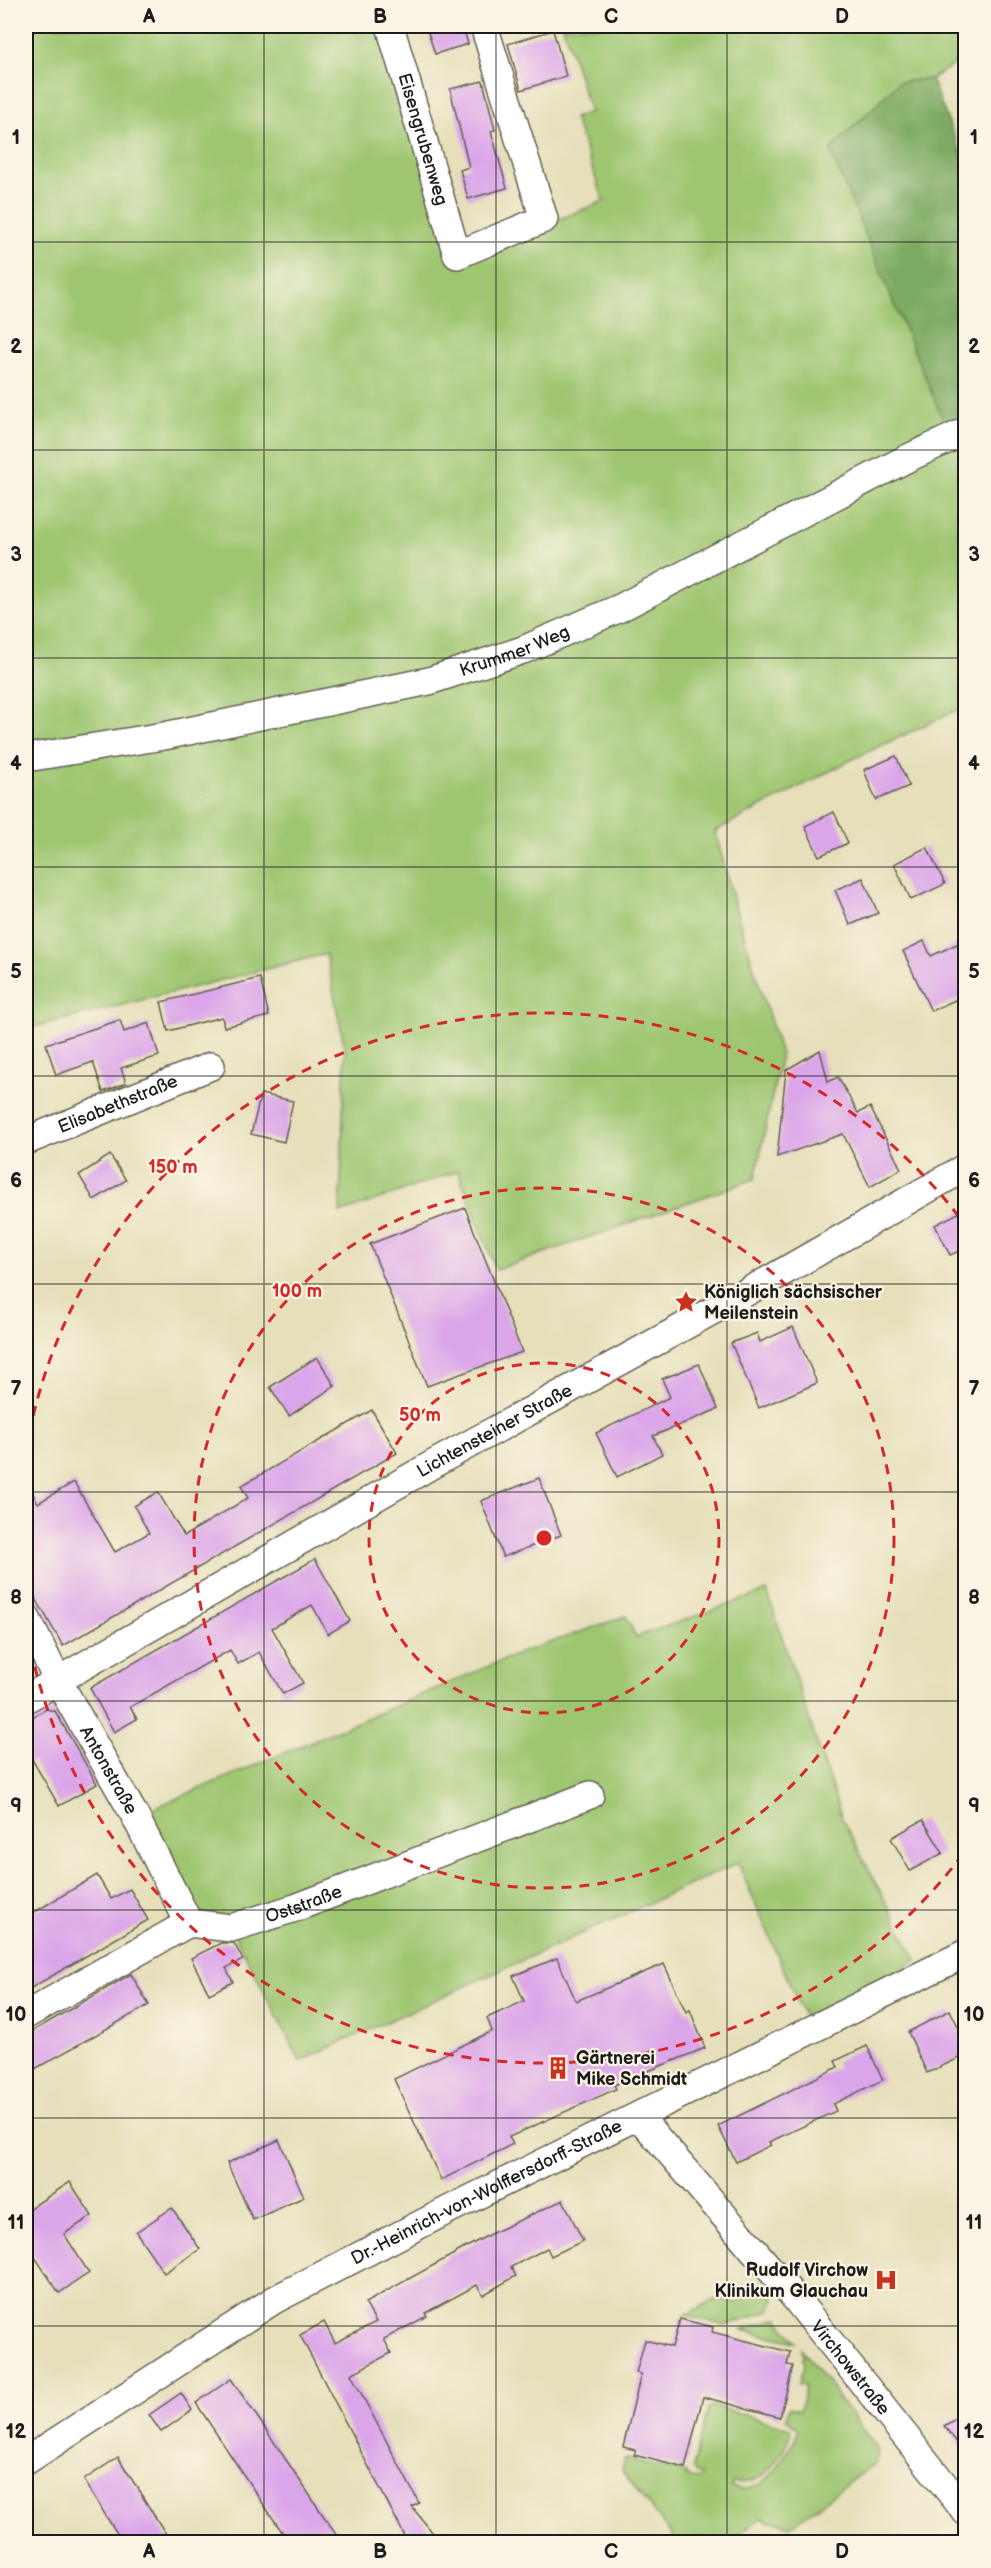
<svg xmlns="http://www.w3.org/2000/svg" width="991" height="2568" viewBox="0 0 991 2568" font-family="'Balsamiq Sans',sans-serif">
<rect width="100%" height="100%" fill="#fcf5e5"/>
<filter id="ink" filterUnits="userSpaceOnUse"><feTurbulence type="fractalNoise" baseFrequency=".0167" numOctaves="2"/><feDisplacementMap in="SourceGraphic" scale="12" xChannelSelector="R" yChannelSelector="G"/><feConvolveMatrix kernelMatrix="1 2 1 2 8 2 1 2 1" color-interpolation-filters="sRGB"/></filter>
<filter id="wash" filterUnits="userSpaceOnUse"><feTurbulence type="fractalNoise" baseFrequency=".008" numOctaves="4" result="noise"/><feDisplacementMap in="SourceGraphic" scale="24" xChannelSelector="R" yChannelSelector="G"/><feGaussianBlur stdDeviation="1.35" result="paint"/><feColorMatrix in="noise" values="0 0 0 0 0 0 0 0 0 0 0 0 0 0 0 0 0 1.4 0 .05"/><feComposite in="paint" operator="in"/></filter>
<g filter="url(#wash)">
<rect width="100%" height="100%" fill="#e6dfba"/>
<g fill="#9ec671" stroke="#5d7146" stroke-width="1.5">
<path d="M26,26h361l68,235 149,-60 -30,-83 16,-6 -27,-86h402v31l-34,22 -32,3 66,349v275l-112,53 -138,72 23,86 43,137 -26,125 -259,91 -38,-99 -118,42 5,-163 -19,-96 -300,75z"/>
<path d="M767,1591l75,228 75,142 -113,56 -66,-154 -438,198 -69,-133 -42,-5 -54,-107 385,-163 106,-37 10,21z"/>
<path d="M762,2285l12,13 -4,13 -44,15 -41,-11 33,-17 19,5z"/>
<path d="M778,2318l18,24 -53,-12z"/>
<path d="M802,2349l76,101 -2,12 -85,64 -30,-8 -33,24h-51l-55,-71 3,-13 61,15v3l13,3 2,-4 -5,-2 -3,-6 15,-58 6,-3 76,22c4,12 -21,46 -33,51 -8,4 -16,4 -24,3l-2,5c29,8 42,-12 55,-34 6,-8 12,-15 11,-25l-11,-10 3,-11 11,3 6,-25 -7,-1 5,-19z"/>
</g>
<path fill="#7eab63" stroke="#4d6440" stroke-width="1.5" d="M931,79l34,84v66l-5,11 6,13 -1,177 -15,7 -120,-287 69,-68z"/>
<g id="blocks">
<g fill="#dba6e9">
<path d="M426,26h37l5,18 -33,10z"/>
<path d="M553,30l13,46 -45,14 -13,-46z"/>
<path d="M483,81l12,49 -4,1 16,57 -39,11 -8,-29 9,-3 -19,-78z"/>
<path d="M896,756l13,30 -33,14 -12,-30z"/>
<path d="M834,812l14,31 -29,13 -14,-30z"/>
<path d="M927,847l18,37 -34,16 -17,-36z"/>
<path d="M863,878l15,35 -28,12 -15,-35z"/>
<path d="M924,941l7,15 26,-12 9,17v34l-35,16 -28,-60z"/>
<path d="M260,978l9,38 -45,11 -2,-10 -54,14 -7,-29z"/>
<path d="M120,1020l4,12 25,-9 10,33 -38,12 5,15 -23,9 -10,-30 -37,13 -10,-31z"/>
<path d="M820,1050l8,32 10,-5 20,36 12,-6 31,62 -31,18 -27,-53 -66,23 9,-87z"/>
<path d="M261,1094l32,7 -9,41 -33,-8z"/>
<path d="M110,1155l16,25 -32,20 -15,-25z"/>
<path d="M465,1208l57,144 -95,34 -57,-142z"/>
<path d="M966,1209v39l-16,7 -15,-30z"/>
<path d="M793,1327l24,56 -58,25 -28,-65 26,-10 3,9z"/>
<path d="M317,1357l18,29 -46,30 -19,-29z"/>
<path d="M699,1364l19,45 -65,27 9,18 -45,23 -21,-44 74,-36 -8,-18z"/>
<path d="M372,1410l25,43 -334,193 -37,-65v-100l12,22 36,-21 41,70 34,-19 -15,-27 24,-14 26,44 64,-38 -7,-12z"/>
<path d="M539,1478l22,57 -58,22 -22,-56z"/>
<path d="M315,1559l35,62 -22,13 -16,-29 -40,23 31,55 -20,11 -24,-42 -21,12 -8,-14 -100,57 7,12 -23,13 -24,-44z"/>
<path d="M46,1709l9,2 42,73 -38,22 -26,-45 -7,4v-44z"/>
<path d="M923,1820l20,33 -33,18 -19,-33z"/>
<path d="M97,1875l14,24 19,-10 18,31 -122,71v-74z"/>
<path d="M221,1943h13l9,17 -17,8 7,14 -24,12 -18,-36z"/>
<path d="M557,1958l19,43 88,-37 22,48 4,-2 15,38 -91,37 2,4 -107,48 4,7 -72,36 -47,-101 98,-48 -5,-13 37,-17 -11,-25z"/>
<path d="M131,1974l18,31 -123,69v-39z"/>
<path d="M950,2010l16,33v12l-39,18 -19,-41z"/>
<path d="M867,2046l16,34 -50,24 3,7 -67,31 2,3 -35,17 -18,-36 120,-59 -3,-6z"/>
<path d="M279,2140l25,57 -51,23 -26,-57z"/>
<path d="M70,2182l22,34 -28,18 25,39 -30,20 -26,-39 -7,5v-48z"/>
<path d="M563,2200l20,41 -32,15 -4,-8 -36,19 5,9 -33,19 -6,-10 -52,28 2,3 -43,23 7,14 -40,21 68,129 -7,4 28,35h-32l-108,-207 24,-13 11,21 41,-21 -11,-19 127,-70z"/>
<path d="M172,2208l28,41 -36,24 -28,-41z"/>
<path d="M680,2319l33,8 -1,5 78,20 -3,13 6,1 -13,51 -77,-20 -18,71 -51,-13 2,-5 -13,-3 18,-73 -5,-1 9,-33 27,7z"/>
<path d="M231,2379l27,39 83,124h-52l-40,-59 -53,-80z"/>
<path d="M181,2393l11,17 -31,22 -12,-17z"/>
<path d="M966,2412v42l-22,-28z"/>
<path d="M118,2457l34,55 19,30h-48l-14,-21 -25,-41z"/>
</g>
</g>
</g>
<g filter="url(#ink)">
<use href="#blocks" fill-opacity="0" stroke="#636053" stroke-width="1.5"/>
<g fill="none" stroke-linecap="round" stroke-linejoin="round">
<g stroke="#636053" stroke-width="30">
<g id="minor">
<path id="s1" d="M390,26l67,229 87,-36 -60,-193"/>
<path id="s2" d="M26,758l138,-22 265,-55 94,-31 97,-42 286,-149 60,-28"/>
<path id="s3" d="M26,1141l185,-75"/>
<path id="s4" d="M26,1617l32,64 77,135 54,107"/>
<path id="s5" d="M26,1699l409,-236 339,-186 192,-110"/>
<path id="s6" d="M26,2015l163,-92 42,5 64,-20 295,-113"/>
<path id="s7" d="M639,2117l156,181 171,214"/>
<path id="s8" d="M26,2461l248,-161 178,-92 514,-255"/>
</g>
</g>
<use href="#minor" stroke="#fff" stroke-width="27"/>
</g>
</g>
<path fill="none" stroke="#1c1c1c" stroke-width="1.5" stroke-opacity="0.55" d="M264,26v2516M496,26v2516M727,26v2516M26,242h940M26,450h940M26,658h940M26,867h940M26,1076h940M26,1284h940M26,1492h940M26,1701h940M26,1910h940M26,2118h940M26,2326h940"/>
<g fill="none" stroke="#d62828" stroke-width="3" stroke-dasharray="10 8">
<circle cx="544" cy="1538" r="175"/>
<circle cx="544" cy="1538" r="350"/>
<path d="M963 1854A525 525 0 0 1 26 1625M26 1451A525 525 0 0 1 963 1222"/>
</g>
<defs>
<g id="sight-bare" transform="scale(1.8)"><path d="M0-6L1.8-2.2L6-1.7L2.9 1.2L3.7 5.4L0 3.3L-3.7 5.4L-2.9 1.2L-6-1.7L-1.8-2.2Z" fill="#c8321e" stroke="#fcf5e5" stroke-width="2.5" paint-order="stroke"/></g>
<g id="building-bare" transform="scale(1.8)"><path d="M-4-6H4V6H1V3H-1V6H-4ZM-2.5-4.3h1.7v1.8h-1.7ZM.8-4.3h1.7v1.8H.8ZM-2.5-1h1.7V.8h-1.7ZM.8-1h1.7V.8H.8Z" fill="#c8321e" stroke="#fcf5e5" stroke-width="2.5" paint-order="stroke"/></g>
<g id="hospital-bare" transform="scale(1.8)"><path d="M-5-5h3v3.5h4V-5h3V5h-3V1.5h-4V5h-3Z" fill="#c8321e" stroke="#fcf5e5" stroke-width="2.5" paint-order="stroke"/></g>
</defs>
<g fill-rule="evenodd">
<use href="#sight-bare" x="686" y="1302"/>
<use href="#building-bare" x="558" y="2068"/>
<use href="#hospital-bare" x="886" y="2280"/>
</g>
<g text-anchor="middle" dominant-baseline="central" stroke-width="4.5" stroke-linejoin="round" paint-order="stroke">
<g font-size="18" fill="#1c1c1c" stroke="#fcf5e5">
<text stroke="none"><textPath href="#s1" startOffset="118">Eisengrubenweg</textPath></text>
<text stroke="none"><textPath href="#s2" startOffset="501">Krummer Weg</textPath></text>
<text stroke="none"><textPath href="#s3" startOffset="99">Elisabethstraße</textPath></text>
<text stroke="none"><textPath href="#s5" startOffset="540">Lichtensteiner Straße</textPath></text>
<text stroke="none"><textPath href="#s4" startOffset="174">Antonstraße</textPath></text>
<text stroke="none"><textPath href="#s6" startOffset="306">Oststraße</textPath></text>
<text stroke="none"><textPath href="#s8" startOffset="534">Dr.-Heinrich-von-Wolffersdorff-Straße</textPath></text>
<text stroke="none"><textPath href="#s7" startOffset="328">Virchowstraße</textPath></text>
</g>
<g font-size="18" font-weight="bold" fill="#1c1c1c" stroke="#fcf5e5" text-anchor="start">
<text x="704" y="1292">Königlich sächsischer<tspan x="704" dy="21">Meilenstein</tspan></text>
<text x="576" y="2058">Gärtnerei<tspan x="576" dy="21">Mike Schmidt</tspan></text>
<text x="868" y="2270" text-anchor="end">Rudolf Virchow<tspan x="868" dy="21">Klinikum Glauchau</tspan></text>
</g>
</g>
<circle cx="544" cy="1538" r="9" fill="#d62828" stroke="#fcf5e5" stroke-width="3"/>
<g font-size="18" text-anchor="middle" font-weight="bold" fill="#d62828" stroke="#fcf5e5" stroke-width="4.5" stroke-linejoin="round" paint-order="stroke">
<text x="173" y="1173">150 m</text>
<text x="297" y="1297">100 m</text>
<text x="420" y="1421">50 m</text>
</g>
<rect width="991" height="2568" fill="none" stroke="#fcf5e5" stroke-width="66"/>
<rect x="33" y="33" width="925" height="2502" fill="none" stroke="#1c1c1c" stroke-width="2"/>
<g font-size="20" text-anchor="middle" font-weight="bold" fill="#1c1c1c">
<text x="149" y="23">A</text>
<text x="380" y="23">B</text>
<text x="611" y="23">C</text>
<text x="842" y="23">D</text>
<text x="16" y="144">1</text>
<text x="974" y="144">1</text>
<text x="16" y="353">2</text>
<text x="974" y="353">2</text>
<text x="16" y="561">3</text>
<text x="974" y="561">3</text>
<text x="16" y="770">4</text>
<text x="974" y="770">4</text>
<text x="16" y="978">5</text>
<text x="974" y="978">5</text>
<text x="16" y="1187">6</text>
<text x="974" y="1187">6</text>
<text x="16" y="1395">7</text>
<text x="974" y="1395">7</text>
<text x="16" y="1604">8</text>
<text x="974" y="1604">8</text>
<text x="16" y="1812">9</text>
<text x="974" y="1812">9</text>
<text x="16" y="2021">10</text>
<text x="974" y="2021">10</text>
<text x="16" y="2229">11</text>
<text x="974" y="2229">11</text>
<text x="16" y="2438">12</text>
<text x="974" y="2438">12</text>
<text x="149" y="2558">A</text>
<text x="380" y="2558">B</text>
<text x="611" y="2558">C</text>
<text x="842" y="2558">D</text>
</g>
</svg>
